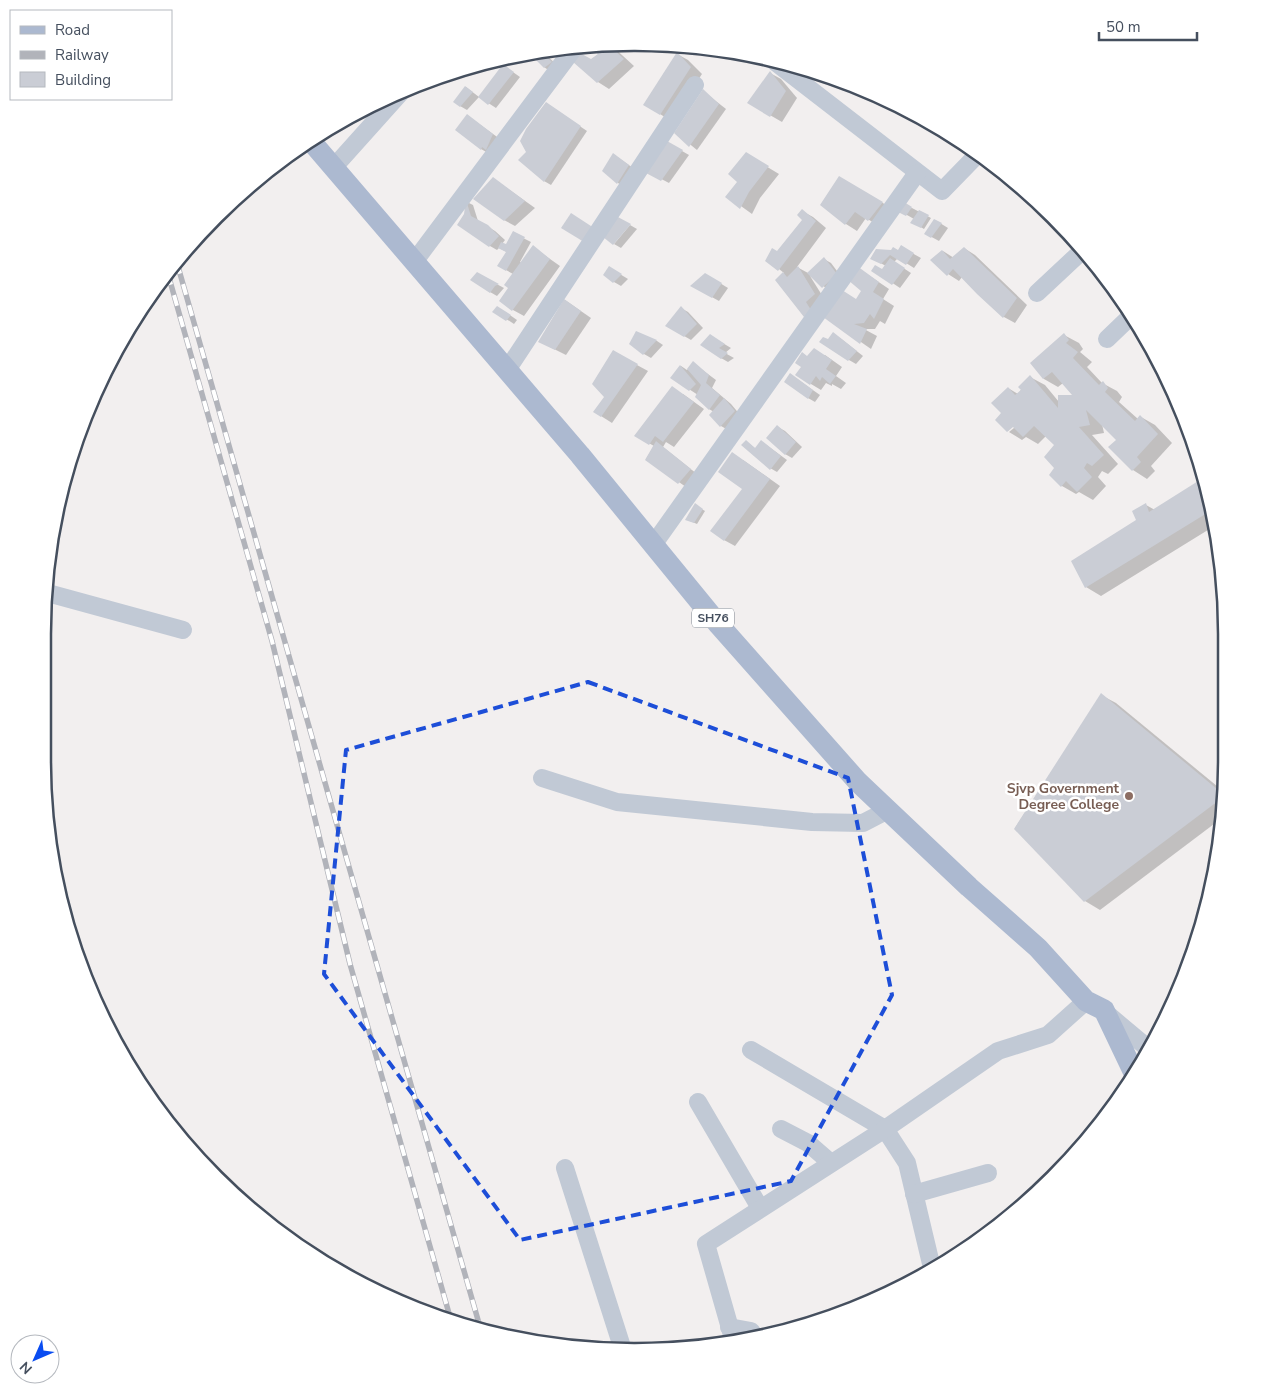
<svg xmlns="http://www.w3.org/2000/svg" width="1269" height="1394" viewBox="0 0 1269 1394" font-family="'Nunito Sans',sans-serif">
<rect width="100%" height="100%" fill="#f2efef"/>
<g fill="#0003">
<path d="M611,45l23,21 -25,23 -11,-7 -23,-20 16,-2 9,-7 -4,-7z"/>
<path d="M572,49l-8,11 -14,-9z"/>
<path d="M535,52l9,1 14,13 -7,6 -7,-5 -12,-12z"/>
<path d="M677,54l11,6 14,14 -31,47 -11,-7z"/>
<path d="M510,70l10,7 -24,31 -17,-11 -12,13 -7,-4 6,-19 13,10z"/>
<path d="M770,73l11,6 16,19 -15,24 -33,-19z"/>
<path d="M703,91l23,18 -29,41 -21,-17z"/>
<path d="M553,108l34,23 -36,54 -7,-4 -16,-29z"/>
<path d="M468,116l32,23 -12,14 -7,-4z"/>
<path d="M668,143l21,12 -20,28 -21,-11z"/>
<path d="M613,154l23,16 -12,17 -6,-4z"/>
<path d="M746,154l33,20 -19,24 -8,16 -25,-18 11,-14z"/>
<path d="M493,178l42,30 -20,18 -11,-6z"/>
<path d="M840,178l53,31 -14,17 -13,-8 -9,13 -11,-7 -24,-19z"/>
<path d="M467,202l6,3 5,16 17,10 10,9 -3,4 4,2 7,-13 18,9 -11,20 2,1 11,-16 27,19 -36,50 -11,-6 -3,-23 3,-13 -14,-8 8,-14 -8,-4 -2,2 -7,-4 -24,-31z"/>
<path d="M912,208l19,10 -7,11 -12,-7 2,-3 -14,-8z"/>
<path d="M802,211l11,6 13,11 -29,39 11,6 16,-14 7,4 12,16 -13,12 -20,-15 15,24 -9,23 -39,-43 7,-7 -5,-4 -1,-17 26,-32z"/>
<path d="M935,220l13,8 -9,13 -13,-7z"/>
<path d="M630,225l7,4 -16,19 -7,-4z"/>
<path d="M901,247l20,11 -7,10 -16,-10 -4,4 17,11 -11,15 -27,-18 10,1 3,-5 -15,-8 27,-7z"/>
<path d="M964,248l11,7 52,50 -12,18 -11,-6 -42,-40 -3,4 -11,-7 -5,-23 11,7z"/>
<path d="M610,268l18,11 -7,7 -7,-4 -9,-7z"/>
<path d="M858,268l31,21 -6,10 11,7 -9,18 -5,-3 -5,8h-11l13,7 -6,13 -46,-32 32,-17 6,-10z"/>
<path d="M478,274l26,14 -7,8 -7,-4z"/>
<path d="M705,274l23,14 -9,13 -27,-15z"/>
<path d="M565,300l26,18 -25,37 -16,-8z"/>
<path d="M681,308l7,4 15,16 -12,12 -24,-14z"/>
<path d="M494,311h10l13,9 -3,4z"/>
<path d="M636,332l21,9 6,4 -12,13 -7,-4z"/>
<path d="M1064,335l15,8 4,6 -3,3 12,10 -5,5 15,16 15,8 5,6 -3,5 19,17 3,-2 14,8 17,18 -21,23 4,5 -8,8 -14,-9 -15,-30 -16,-16 2,9 -12,2 26,29 -10,10 -6,-3 -4,6 8,9 -13,14 -14,-8 -3,2 -14,-8 -6,-18 -1,-24 -9,-8 -8,8 -12,-7 -4,3 -13,-8 10,-8 -8,3 -3,4 -6,-18 6,-25 10,6 12,-17 15,8 14,17 15,-6 -11,-13 -5,4 -14,-8 -13,-16z"/>
<path d="M711,336l20,12 -6,5 9,5 -6,4 -7,-4z"/>
<path d="M840,338l23,18 -7,8 -7,-4 -20,-20z"/>
<path d="M613,352l35,19 -36,52 -11,-7z"/>
<path d="M825,355l17,12 -6,9 10,7 -5,6 -9,-5v2l-6,-3 -5,7 -10,-6 -4,-27z"/>
<path d="M693,363l23,17 -4,8 19,16 10,12 -13,14 -7,-4 -11,-11 4,-3 -5,-3 -11,-14 -26,-17 9,-12 6,4z"/>
<path d="M797,379l23,16 -5,7 -7,-4z"/>
<path d="M683,394l21,15 -30,38 -8,-5 -3,5 34,27 -11,13 -40,-28 8,-13 -18,-10z"/>
<path d="M778,427l7,4 17,16 -10,11 -7,-4z"/>
<path d="M761,441l26,19 -10,12 -7,-4 -23,-26 9,7z"/>
<path d="M743,460l37,26 -45,60 -11,-6 20,-51z"/>
<path d="M1203,479l13,46 -115,71 -15,-9 51,-66 9,-16 9,5z"/>
<path d="M695,505l10,6 -8,13 -7,-3z"/>
<path d="M1101,695l15,8 107,88 -1,27 -122,92 -15,-9 -70,-73z"/>
</g>
<g fill="#cacdd5">
<path d="M609,45l15,14 -27,24 -24,-21 7,-9 11,6 7,-5 -6,-5 2,-3z"/>
<path d="M542,52l10,10 -8,6 -13,-13 2,-2z"/>
<path d="M677,52l14,15 -31,48 -17,-10z"/>
<path d="M503,64l11,8 -26,33 -10,-8z"/>
<path d="M770,71l16,20 -16,26 -23,-14z"/>
<path d="M465,86l8,6 -13,15 -7,-5z"/>
<path d="M703,89l16,15 -30,43 -15,-14z"/>
<path d="M546,102l35,24 -37,56 -26,-22 8,-8 -6,-11 6,-12z"/>
<path d="M467,114l26,20 -7,16 -4,-3 -1,3 -26,-20z"/>
<path d="M667,141l16,9 -22,31 -15,-8z"/>
<path d="M746,152l23,14 -20,26 -9,17 -15,-12 12,-15 -9,-8z"/>
<path d="M613,153l16,12 -12,19 -15,-13z"/>
<path d="M839,176l44,26 -15,19 -13,-9 -10,13 -25,-20z"/>
<path d="M493,177l32,24 -21,20 -31,-22z"/>
<path d="M466,200l5,16 17,9 11,11 -10,11 -32,-22 7,-11z"/>
<path d="M904,202l8,5 -6,9 -8,-4z"/>
<path d="M802,209l14,12 -38,50 -13,-10 7,-13 5,3 25,-31 -5,-5z"/>
<path d="M919,210l10,5 -8,13 -11,-5z"/>
<path d="M571,213l23,15 -10,14 -23,-14z"/>
<path d="M616,216l15,8 -18,21 -10,-8z"/>
<path d="M934,219l8,4 -11,15 -7,-4z"/>
<path d="M513,231l12,6 -19,34 -9,-5 9,-14 -8,-4 3,-6 5,2z"/>
<path d="M533,245l17,14 -38,52 -13,-10 9,-13 -4,-3z"/>
<path d="M901,245l13,8 -8,12 -16,-10 -9,9 -11,-5 6,-10 15,1 2,-3 5,3z"/>
<path d="M964,247l53,51 -14,20 -26,-24 -24,-25 -6,7 -17,-16 12,-10 8,9z"/>
<path d="M824,257l13,17 -15,14 -15,-15z"/>
<path d="M890,258l15,10 -13,17 -21,-14 4,-6 7,4z"/>
<path d="M609,266l13,8 -9,9 -10,-8z"/>
<path d="M798,266l17,28 -9,8 5,8 -7,7 -29,-37 8,-8 4,5z"/>
<path d="M857,266l22,16 -6,10 11,7 -10,20 -4,-5 -6,9 -10,1 13,5 -7,15 -37,-27 19,-27 14,9 5,-8 -13,-11z"/>
<path d="M477,272l22,12 -4,2 -5,7 -20,-13z"/>
<path d="M705,273l17,10 -10,15 -22,-12z"/>
<path d="M564,299l17,12 -26,39 -17,-8z"/>
<path d="M497,306l14,9 -5,6 -14,-9z"/>
<path d="M681,306l16,18 -13,13 -19,-11z"/>
<path d="M636,331l21,9 -14,15 -14,-11z"/>
<path d="M833,332l24,19 -9,10 -29,-19 4,-5 5,2z"/>
<path d="M1064,333l5,7 -3,3 12,9 -5,6 26,27 4,-4 5,7 -3,4 30,29 5,-6 18,19 -21,23 4,5 -9,9 -24,-24 8,-7 -30,-30 4,15 -11,2 25,28 -12,11 -5,-3 -3,5 8,9 -15,15 -11,-11 -5,6 -12,-12 5,-7 -10,-11 10,-12 -20,-19 -11,11 -10,-10 -6,5 -12,-12 6,-7 -10,-10 17,-16 7,8 6,-5 -3,-3 12,-12 28,33v-13h14l-20,-23 -9,7 -13,-16z"/>
<path d="M710,334l15,10 -6,4 9,5 -7,6 -21,-14z"/>
<path d="M814,348l18,12 -6,9 10,7 -6,8 -8,-7 -2,4 -4,-5 -6,9 -15,-10 6,-8 -6,-4 7,-11 5,4z"/>
<path d="M613,350l25,14 -37,53 -8,-5 11,-15 -12,-13z"/>
<path d="M693,361l16,14 -3,8 14,12 -11,15 -14,-13 6,-12 -14,-16z"/>
<path d="M680,365l16,19 -7,7 -19,-13z"/>
<path d="M790,373l23,17 -5,9 -24,-17z"/>
<path d="M672,386l22,16 -31,40 -8,-6 -6,9 -15,-9z"/>
<path d="M724,398l11,13 -15,16 -11,-12z"/>
<path d="M777,425l19,17 -11,13 -19,-17z"/>
<path d="M746,440l9,8 6,-8 20,16 -11,14 -29,-25z"/>
<path d="M656,441l35,28 -13,15 -33,-24z"/>
<path d="M732,452l38,27 -46,62 -14,-10 32,-42 -24,-17z"/>
<path d="M1203,478l9,32 -127,78 -14,-27 65,-41 -4,-9 14,-8 3,9z"/>
<path d="M695,503l8,6 -9,14 -9,-3z"/>
<path d="M1101,693l122,101 -1,4 -138,104 -70,-73z"/>
</g>
<g fill="none" stroke-linecap="round" stroke-linejoin="round">
<g stroke="#c1c9d5" stroke-width="18">
<path d="M775,62l167,129 36,-37"/>
<path d="M334,167l69,-77"/>
<path d="M414,262l160,-214"/>
<path d="M1037,293l45,-42"/>
<path d="M1107,339l25,-24"/>
<path d="M507,370l188,-285"/>
<path d="M653,545l264,-372"/>
<path d="M44,592l139,38"/>
<path d="M542,778l75,24 195,20 51,1 25,-13"/>
<path d="M1106,1013l44,37"/>
<path d="M751,1050l134,79 22,34 25,105"/>
<path d="M698,1102l62,106"/>
<path d="M781,1129l27,14 23,20"/>
<path d="M565,1168l58,182"/>
<path d="M914,1194l74,-21"/>
<path d="M729,1327l22,4 5,7"/>
<path d="M734,1342l-28,-98 179,-115 113,-78 50,-16 38,-34"/>
</g>
<path stroke="#acb9d0" stroke-width="21" d="M310,140l270,315 139,170 139,157 111,105 69,61 48,53 18,9 30,63"/>
<g stroke="#b1b3ba" stroke-width="5.5">
<g id="rail">
<path d="M177,263l303,1064"/>
<path d="M168,274l104,367 78,323 100,353"/>
</g>
</g>
<use href="#rail" stroke="#fff" stroke-width="4" stroke-dasharray="11" stroke-linecap="butt"/>
</g>
<path fill="none" stroke="#1d4ed8" stroke-width="4" stroke-dasharray="10 6" stroke-linejoin="round" d="M588,682l260,96 44,217 -101,186 -271,59 -196,-266 22,-224z"/>
<circle fill="#8d6e63" stroke="#fff" stroke-width="2" cx="1129" cy="796" r="5"/>
<g text-anchor="middle" dominant-baseline="central" stroke-width="5" stroke-linejoin="round" paint-order="stroke">
<rect fill="#fff" stroke="#7d848e" stroke-width="1" x="692" y="608.5" width="42" height="19" rx="4"/>
<g font-size="12" font-weight="bold" fill="#454f5e">
<text x="713" y="618">SH76</text>
</g>
<g font-size="14" font-weight="bold" fill="#785e54" stroke="#fff" text-anchor="end">
<text x="1119" y="788">Sjvp Government<tspan x="1119" dy="16">Degree College</tspan></text>
</g>
</g>
<path d="M0 0H1269V1394H0ZM634 51H635A583 583 0 0 1 1218 634V760A583 583 0 0 1 635 1343H634A583 583 0 0 1 51 760V634A583 583 0 0 1 634 51Z" fill="#fff" fill-rule="evenodd"/>
<path fill="none" stroke="#454f5e" stroke-width="2.5" d="M634 51H635A583 583 0 0 1 1218 634V760A583 583 0 0 1 635 1343H634A583 583 0 0 1 51 760V634A583 583 0 0 1 634 51Z"/>
<rect x="10" y="10" width="162" height="90" fill="#ffffff" stroke="#b5b9bf"/>
<rect x="20" y="26" width="25" height="8" fill="#acb9d0" stroke="#b5b9bf"/>
<text x="55" y="35" font-size="15" fill="#454f5e">Road</text>
<rect x="20" y="51" width="25" height="8" fill="#b1b3ba" stroke="#b5b9bf"/>
<text x="55" y="60" font-size="15" fill="#454f5e">Railway</text>
<rect x="20" y="72" width="25" height="15" fill="#cacdd5" stroke="#b5b9bf"/>
<text x="55" y="85" font-size="15" fill="#454f5e">Building</text>
<g transform="translate(35 1359) rotate(225)"><circle r="24" fill="#ffffff" stroke="#b5b9bf"/>
<path d="M0-4L9 19L0 12L-9 19Z" fill="#094cf1"/>
<text y="-8" font-size="14" font-weight="bold" text-anchor="middle" fill="#454f5e">N</text>
</g>
<path d="M1099 32v8h98v-8" fill="none" stroke="#454f5e" stroke-width="2.5"/>
<text x="1106" y="32" font-size="15" fill="#454f5e" stroke="#ffffff" stroke-width="4" paint-order="stroke">50 m</text>
</svg>
